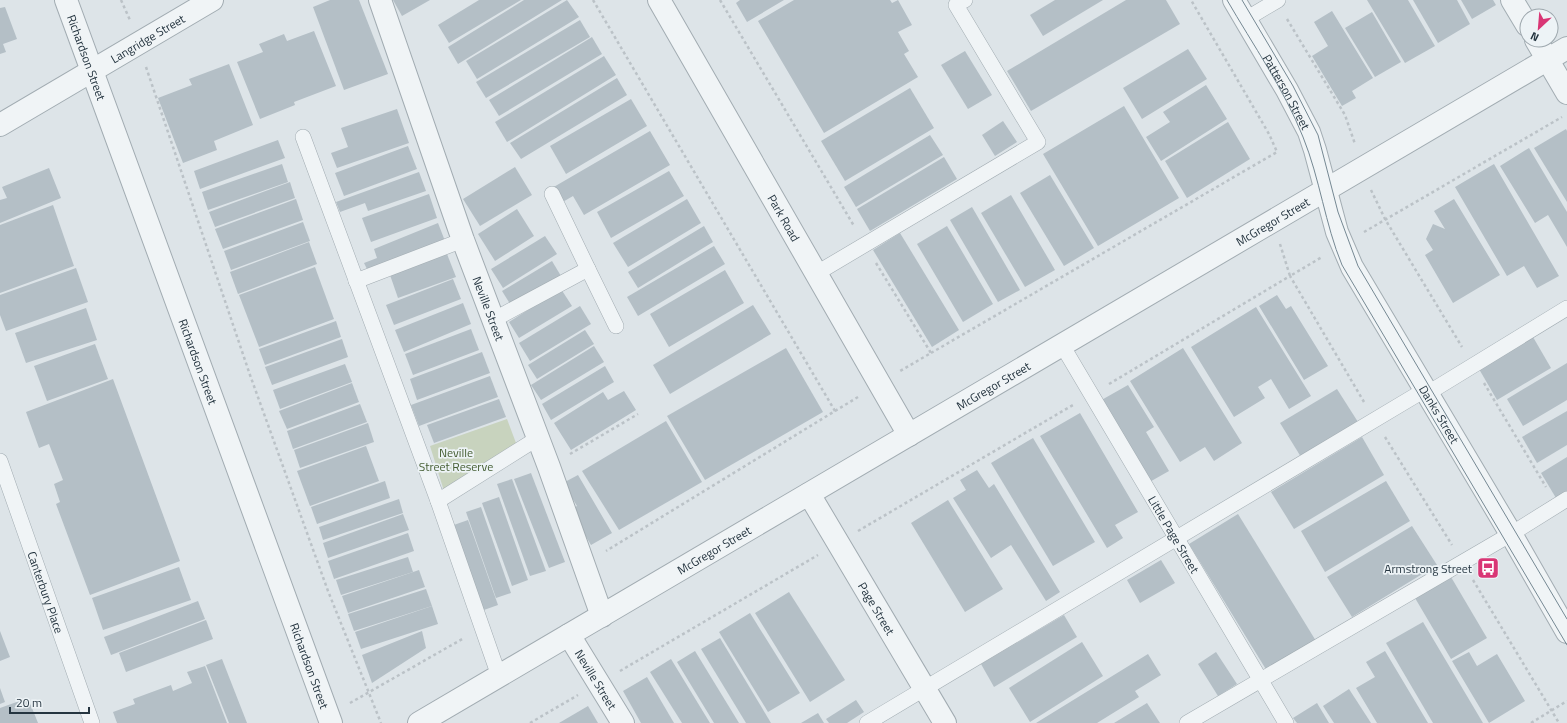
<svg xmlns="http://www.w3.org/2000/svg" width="1567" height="723" viewBox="0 0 1567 723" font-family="'Titillium Web',sans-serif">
<rect width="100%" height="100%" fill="#dde4e8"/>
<path fill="#c8d3be" d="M507,419l9,24 -72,48 -14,-45z"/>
<g fill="#b4bfc6">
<path d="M330,0h29l29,74 -44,16 -31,-83z"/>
<path d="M393,0h37l-28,16z"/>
<path d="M479,0h42l-72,43 -11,-18z"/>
<path d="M524,0h38l-104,64 -10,-17z"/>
<path d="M567,0l12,17 -102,62 -11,-18z"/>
<path d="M740,0h44l-37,22 -11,-19z"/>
<path d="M794,0h96l2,3 6,-3 14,25 -14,7 11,19 -5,3 14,23 -94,56 -66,-112z"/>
<path d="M1055,0h48l-60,36 -13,-21z"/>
<path d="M1126,0h40l14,24 -149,87 -24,-40z"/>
<path d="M1367,0h41l27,46 -30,17z"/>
<path d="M1413,0h44l13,24 -32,19z"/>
<path d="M1461,0h32l3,5 -24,14z"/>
<path d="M5,7l12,32 -14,5 3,8 -6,2v-46z"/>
<path d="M1332,11l41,67 -21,13 4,7 -14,8 -30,-50 16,-10 -14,-24z"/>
<path d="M1372,12l29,50 -26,15 -30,-49z"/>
<path d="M580,20l10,17 -104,61 -10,-16z"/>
<path d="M314,31l22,55 -42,16 1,3 -35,14 -23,-57 26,-10 -4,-8 25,-10 3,7z"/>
<path d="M592,37l10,17 -103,62 -10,-16z"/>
<path d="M1188,49l19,30 -65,40 -19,-31z"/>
<path d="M965,51l27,44 -24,14 -27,-44z"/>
<path d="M604,56l12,19 -109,67 -12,-20z"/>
<path d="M229,64l24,61 -39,16 3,9 -34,13 -25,-65 34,-13 -3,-6z"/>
<path d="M617,78l10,17 -106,64 -11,-16z"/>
<path d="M1206,85l21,34 -66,42 -15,-24 24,-15 -7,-10z"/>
<path d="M910,88l24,40 -89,53 -24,-40z"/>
<path d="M631,99l16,27 -81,48 -16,-28z"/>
<path d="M1124,106l55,92 -81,48 -55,-92z"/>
<path d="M397,109l12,34 -72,25 -6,-15 17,-6 -7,-19z"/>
<path d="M1003,121l14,21 -22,14 -13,-21z"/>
<path d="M1228,122l22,37 -63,39 -22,-37z"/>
<path d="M1566,129l1,2v71l-33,-54z"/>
<path d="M650,131l20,34 -86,50 -11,-19 -12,7 -9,-15z"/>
<path d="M930,135l13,20 -87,52 -12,-20z"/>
<path d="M278,140l7,18 -85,31 -6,-18z"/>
<path d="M408,146l9,23 -73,27 -9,-23z"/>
<path d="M1529,148l38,64v35l-19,-32 -13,8 -35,-57z"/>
<path d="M944,157l13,22 -87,52 -13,-22z"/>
<path d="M282,164l6,18 -80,28 -6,-18z"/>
<path d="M1494,164l65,112 -22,12 -13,-22 -17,10 -52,-89z"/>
<path d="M515,167l17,28 -52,31 -17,-27z"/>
<path d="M49,168l12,30 -61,25v-23l7,-2 -5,-11z"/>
<path d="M669,171l15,25 -73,42 -14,-26z"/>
<path d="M419,172l7,19 -58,20 -3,-8 -25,9 -4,-10z"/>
<path d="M1050,175l44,73 -30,18 -44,-73z"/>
<path d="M290,182l5,16 -80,29 -6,-15z"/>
<path d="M429,194l8,24 -66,24 -9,-24z"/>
<path d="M1011,195l44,75 -30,17 -44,-74z"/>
<path d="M296,199l7,21 -80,29 -8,-20z"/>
<path d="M687,199l14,24 -73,44 -15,-24z"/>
<path d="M1454,199l46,76 -47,28 -28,-48 8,-5 -7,-11 7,-15 12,5 -11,-18z"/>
<path d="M53,205l21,61 -74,27v-68z"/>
<path d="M972,207l48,83 -22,12 -48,-82z"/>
<path d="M517,209l17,27 -39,25 -17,-27z"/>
<path d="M303,222l7,19 -79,29 -7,-19z"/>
<path d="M438,223l7,18 -77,30 -4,-8 13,-5 -3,-9z"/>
<path d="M704,226l9,16 -75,46 -10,-16z"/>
<path d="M947,226l46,78 -30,18 -46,-78z"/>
<path d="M900,233l59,97 -27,17 -59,-97z"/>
<path d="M545,236l12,18 -54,34 -12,-19z"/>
<path d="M309,242l8,22 -79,30 -8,-22z"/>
<path d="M714,246l11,18 -87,52 -11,-19z"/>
<path d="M447,254l9,23 -58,21 -8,-23z"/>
<path d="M552,261l9,15 -49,31 -10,-16z"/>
<path d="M315,267l19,52 -75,28 -20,-52z"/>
<path d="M76,268l12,34 -82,29 -6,-16v-20z"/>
<path d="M725,270l19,33 -75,44 -19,-33z"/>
<path d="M453,279l8,20 -67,26 -8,-20z"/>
<path d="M561,289l11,17 -53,32 -10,-16z"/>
<path d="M1277,295l9,14 5,-3 37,60 -24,14 -45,-74z"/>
<path d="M463,303l8,21 -67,28 -9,-22z"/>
<path d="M753,305l18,29 -101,60 -17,-29z"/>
<path d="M580,306l11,18 -61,37 -11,-18z"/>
<path d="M1256,307l55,89 -22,13 -18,-30 -13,8 7,11 -31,19 -43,-70z"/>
<path d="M86,308l11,32 -71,23 -11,-30z"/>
<path d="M336,321l5,16 -76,28 -6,-16z"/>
<path d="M471,329l8,21 -66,25 -8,-21z"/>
<path d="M585,330l9,14 -57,35 -9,-14z"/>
<path d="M1533,337l18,31 -54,32 -18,-31z"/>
<path d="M342,339l6,18 -76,28 -7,-18z"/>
<path d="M95,344l13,35 -61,22 -13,-35z"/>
<path d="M594,346l10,16 -63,38 -10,-15z"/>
<path d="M786,348l37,64 -118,68 -38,-64z"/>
<path d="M1183,348l59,95 -28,18 -9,-14 -25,15 -50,-81z"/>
<path d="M482,352l8,21 -73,27 -7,-21z"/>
<path d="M1567,363v37l-44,26 -16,-27z"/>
<path d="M345,364l7,18 -72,27 -7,-19z"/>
<path d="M605,366l9,16 -63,38 -9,-16z"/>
<path d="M490,376l8,21 -79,29 -8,-21z"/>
<path d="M113,379l67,182 -90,34 -34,-91 4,-2 -6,-18 9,-4 -14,-36 -10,4 -13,-36z"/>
<path d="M352,383l7,19 -72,27 -8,-18z"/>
<path d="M1128,385l26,42 -8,5 23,39 -23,13 -48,-82z"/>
<path d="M1337,389l21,33 -57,35 -21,-34z"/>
<path d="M624,391l12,19 -65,40 -17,-27 49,-31 5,8z"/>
<path d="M499,399l7,18 -72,26 -7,-18z"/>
<path d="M360,404l7,18 -74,27 -6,-18z"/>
<path d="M1567,411v34l-30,18 -15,-26z"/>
<path d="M1080,413l58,99 -23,13 8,13 -16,10 -67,-112z"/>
<path d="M666,421l36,61 -83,48 -37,-59z"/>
<path d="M368,423l6,19 -74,26 -6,-18z"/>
<path d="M1362,437l22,38 -90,54 -23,-37z"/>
<path d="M1033,438l62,104 -42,24 -62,-103z"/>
<path d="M366,446l13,35 -69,25 -13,-35z"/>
<path d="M1567,457v34l-11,7 -15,-25z"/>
<path d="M977,470l12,18 5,-4 66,108 -14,9 -35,-56 -20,13 -38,-60 13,-8 -6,-10z"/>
<path d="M531,473l34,89 -16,6 -35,-89z"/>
<path d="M578,475l34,58 -21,12 -21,-35 7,-4 -14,-23z"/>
<path d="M512,479l34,92 -16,5 -33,-92z"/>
<path d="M385,481l5,17 -73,26 -6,-17z"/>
<path d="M1386,481l24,40 -85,51 -24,-41z"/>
<path d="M499,497l29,83 -16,6 -30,-83z"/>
<path d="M399,499l4,14 -80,27 -4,-13z"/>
<path d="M948,500l55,89 -38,23 -54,-89z"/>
<path d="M481,507l30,86 -15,5 -30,-86z"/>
<path d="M403,514l6,16 -81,28 -5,-15z"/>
<path d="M1238,514l78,127 -49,30 -78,-127z"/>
<path d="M468,520l30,85 -17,6 -30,-85z"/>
<path d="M1412,526l25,39 -85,52 -25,-40z"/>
<path d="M408,533l6,18 -80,28 -6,-18z"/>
<path d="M408,557l5,15 -72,23 -5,-15z"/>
<path d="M1161,560l14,23 -35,20 -13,-23z"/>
<path d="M179,567l12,33 -88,30 -11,-32z"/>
<path d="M419,570l6,17 -77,26 -6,-17z"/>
<path d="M1451,577l36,61 -36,21 -36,-61z"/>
<path d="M426,589l6,17 -78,25 -6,-17z"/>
<path d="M789,592l56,88 -35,22 -55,-89z"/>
<path d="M198,601l7,18 -94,36 -7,-18z"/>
<path d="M432,606l6,18 -77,25 -6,-17z"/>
<path d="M750,613l50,80 -32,19 -49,-80z"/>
<path d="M1064,615l13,22 -83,50 -13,-23z"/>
<path d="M206,620l7,19 -87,33 -7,-19z"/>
<path d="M1423,622l60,101h-50l-47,-80z"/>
<path d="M0,631l10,26 -10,4z"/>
<path d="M422,631l4,17 -54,35 -10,-28z"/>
<path d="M720,638l51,85h-25l-45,-74z"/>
<path d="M1082,642l21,34 -73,46 -21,-34z"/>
<path d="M695,651l44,72h-25l-37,-61z"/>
<path d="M1385,651l43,72h-51l-21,-35 19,-11 -9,-15z"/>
<path d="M1216,652l21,32 -19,12 -20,-32z"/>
<path d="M1469,652l8,14 20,-12 28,47 -36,22 -37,-62z"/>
<path d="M1148,654l13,21 -26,16 4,6 -42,26h-61z"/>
<path d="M222,659l25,64h-18l-23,-58z"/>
<path d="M671,659l39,64h-28l-32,-51z"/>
<path d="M205,666l22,57h-110l-4,-11 22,-8 -2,-5 38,-14 2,6 19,-8 -5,-11z"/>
<path d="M647,677l27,46h-33l-18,-32z"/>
<path d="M0,688l5,14 -5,2z"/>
<path d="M1349,689l22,34h-37l-11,-17z"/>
<path d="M28,698l10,25h-38v-15z"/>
<path d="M856,700l8,12 -17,11h-18l-3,-4z"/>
<path d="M1147,703l13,20h-46z"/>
<path d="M1317,703l12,20h-32l-4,-5z"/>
<path d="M588,706l10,17h-39z"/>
<path d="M818,713l6,10h-23z"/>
</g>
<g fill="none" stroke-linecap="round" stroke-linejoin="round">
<g stroke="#a2acb2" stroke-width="16">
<g id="lane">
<path d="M1246,19l32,-19"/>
<path d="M303,137l135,364 61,175"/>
<path d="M552,194l36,75"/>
<path d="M817,273l221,-131 -82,-137 9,-5"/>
<path d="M356,281l107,-41"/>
<path d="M493,320l95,-51 28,57"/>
<path id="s1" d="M1062,345l224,378"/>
<path id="s2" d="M0,461l92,262"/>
<path d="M438,501l100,-63"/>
<path d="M867,723l551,-329 15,-4 134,-82"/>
<path d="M1187,723l324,-189 56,-35"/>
</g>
</g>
<g stroke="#a2acb2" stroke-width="24">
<g id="street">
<path id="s3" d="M66,0l265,723"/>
<path id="s4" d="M380,0l83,240 86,227 53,149"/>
<path id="s5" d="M659,0l250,435"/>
<path id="s6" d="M1234,0l53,90 22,42 6,18 22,82 15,35 159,267 56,98"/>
<path d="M1512,0l15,25"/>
<path d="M1536,40l31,53"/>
<path id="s7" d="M0,125l212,-125"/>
<path id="s8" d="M809,494l136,229"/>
<path id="s9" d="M569,635l54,88"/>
<path id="s10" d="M419,723l1148,-675"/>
</g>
</g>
<g stroke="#bbc2c7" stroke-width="2.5" stroke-dasharray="3 3" stroke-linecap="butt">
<path d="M121,0l9,20"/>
<path d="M593,0l242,411 -229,140"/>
<path d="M720,0l134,226"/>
<path d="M1287,19l58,96 10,29"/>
<path d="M146,67l104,308 78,216 53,132"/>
<path d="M1371,190l14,29 77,128"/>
<path d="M1364,232l198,-115"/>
<path d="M1280,244l10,32 32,-19"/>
<path d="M876,263l55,90 -31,18"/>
<path d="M931,353l346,-201 -8,-18 -78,-134"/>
<path d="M1484,383l62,104"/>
<path d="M1109,384l181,-108 74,126"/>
<path d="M835,411l23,-14"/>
<path d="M1385,437l67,108"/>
<path d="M570,454l68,-40"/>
<path d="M858,531l215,-126"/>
<path d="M1473,580l86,143"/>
<path d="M620,671l198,-116"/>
<path d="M350,703l114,-65"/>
<path d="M530,723l48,-28"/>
<path d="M1531,723l36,-22"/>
</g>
<use href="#lane" stroke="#f0f4f6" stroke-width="15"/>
<use href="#street" stroke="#f0f4f6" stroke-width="22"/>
<g stroke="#758893" stroke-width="1">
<path d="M1227,0c26,45 57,89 76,137 17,42 22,87 39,128l225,380"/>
<path d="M1242,0l51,86 25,49 20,77 20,54 209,353"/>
</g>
</g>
<defs>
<g id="bus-square" transform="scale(1.15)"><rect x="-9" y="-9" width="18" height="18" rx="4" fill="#d93675" stroke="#edf3f6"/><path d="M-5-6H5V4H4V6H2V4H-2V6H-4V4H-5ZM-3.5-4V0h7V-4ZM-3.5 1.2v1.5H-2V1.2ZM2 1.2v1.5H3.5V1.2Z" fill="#fff"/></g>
</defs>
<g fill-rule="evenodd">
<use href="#bus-square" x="1488" y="568"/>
</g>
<g text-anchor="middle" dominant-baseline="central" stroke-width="3.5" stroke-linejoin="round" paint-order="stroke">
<g font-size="12" fill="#253540" stroke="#edf3f6">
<text stroke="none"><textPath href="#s7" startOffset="171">Langridge Street</textPath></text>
<text stroke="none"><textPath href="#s3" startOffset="61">Richardson Street</textPath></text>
<text stroke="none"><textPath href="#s6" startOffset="106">Patterson Street</textPath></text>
<text stroke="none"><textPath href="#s5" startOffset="251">Park Road</textPath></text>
<text stroke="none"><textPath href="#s10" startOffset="990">McGregor Street</textPath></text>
<text stroke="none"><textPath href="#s4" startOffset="327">Neville Street</textPath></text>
<text stroke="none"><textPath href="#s3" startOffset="385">Richardson Street</textPath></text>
<text stroke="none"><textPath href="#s10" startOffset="666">McGregor Street</textPath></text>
<text stroke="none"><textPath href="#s6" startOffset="465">Danks Street</textPath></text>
<text stroke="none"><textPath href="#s1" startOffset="220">Little Page Street</textPath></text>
<text stroke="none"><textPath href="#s10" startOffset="342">McGregor Street</textPath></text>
<text stroke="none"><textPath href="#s2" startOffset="139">Canterbury Place</textPath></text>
<text stroke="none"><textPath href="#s8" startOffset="133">Page Street</textPath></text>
<text stroke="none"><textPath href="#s3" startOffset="709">Richardson Street</textPath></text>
<text stroke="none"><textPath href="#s9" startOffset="52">Neville Street</textPath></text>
</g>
<g font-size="12" fill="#445d31" stroke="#edf3f6">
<text x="456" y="452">Neville<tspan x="456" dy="14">Street Reserve</tspan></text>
</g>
<g font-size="12" fill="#253540" stroke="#edf3f6" text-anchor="end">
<text x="1472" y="568">Armstrong Street</text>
</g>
</g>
<g transform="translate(1539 28) rotate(206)"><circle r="19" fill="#edf3f6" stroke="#9da7ad"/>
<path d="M0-3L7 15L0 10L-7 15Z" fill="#d93675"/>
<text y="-6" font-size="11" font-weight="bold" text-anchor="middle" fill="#253540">N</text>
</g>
<path d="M10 707v6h79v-6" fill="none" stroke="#253540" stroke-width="2"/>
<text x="16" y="707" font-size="12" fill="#253540" stroke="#edf3f6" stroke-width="3" paint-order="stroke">20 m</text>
</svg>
